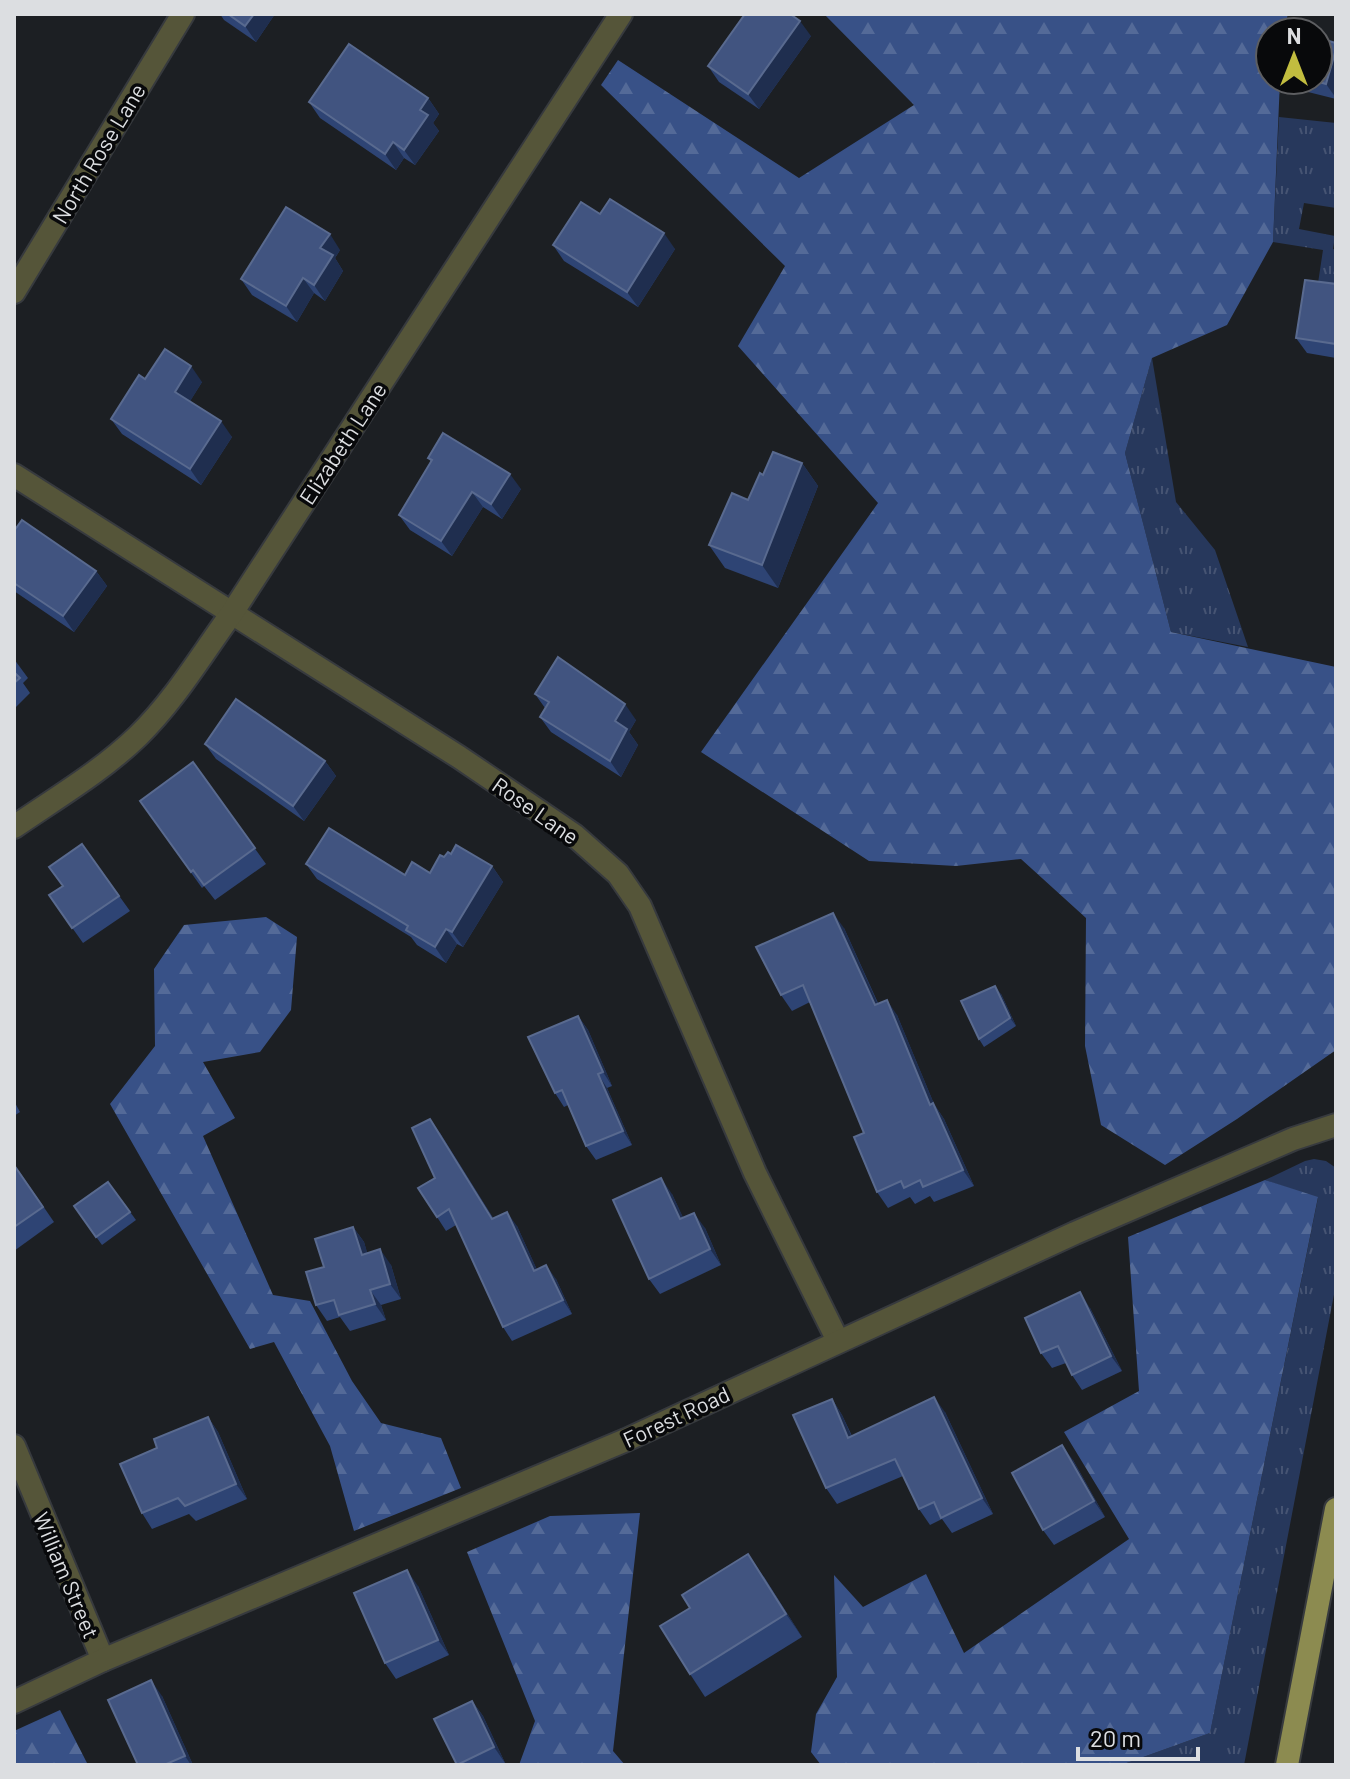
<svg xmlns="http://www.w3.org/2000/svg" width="1350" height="1779" viewBox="0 0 1350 1779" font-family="Barlow,sans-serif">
<defs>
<pattern id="grass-tufts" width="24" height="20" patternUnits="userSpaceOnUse" patternTransform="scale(2)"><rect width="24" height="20" fill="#27385c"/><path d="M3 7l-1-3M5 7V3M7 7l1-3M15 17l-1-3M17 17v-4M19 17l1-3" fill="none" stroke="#465473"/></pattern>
<pattern id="forest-firs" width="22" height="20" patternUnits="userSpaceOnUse" patternTransform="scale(2)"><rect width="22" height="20" fill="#385187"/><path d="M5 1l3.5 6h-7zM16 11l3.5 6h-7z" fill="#546a98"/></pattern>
</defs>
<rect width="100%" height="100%" fill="#1c1f23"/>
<g fill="url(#grass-tufts)">
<path d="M1279,117l57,6v85l-32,-5 -5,26 36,7 -2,13 3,1v43l-19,-3 6,-40 -50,-8z"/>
<path d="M1152,358l24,144 39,48 33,97 -77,-15 -46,-179z"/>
<path d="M1314,1159l12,2 10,7v116l-92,481h-123l89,-32 108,-535 -53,-18 40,-19z"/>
</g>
<g fill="url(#forest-firs)">
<path d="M824,14h464l-5,18h-13v48h10l-7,162 -46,83 -75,33 -27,95 46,179 165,35v383l-99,69 -72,46 -64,-40 -16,-79 1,-128 -65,-59 -65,7 -87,-5 -168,-109 177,-249 -140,-157 47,-80 -184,-181 17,-25 181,118 115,-73z"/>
<path d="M266,917l31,20 -6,73 -31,42 -57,10 32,56 -32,18 70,159 37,6 42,80 29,42 60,15 20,50 -107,43 -24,-85 -56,-104 -24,7 -140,-245 45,-58 -1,-77 30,-44z"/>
<path d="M1265,1180l53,17 -108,536 -89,32h-300l-10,-13 5,-38 21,-37 -3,-102 29,32 63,-33 38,79 165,-114 -65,-107 75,-41 -11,-154z"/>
<path d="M640,1513l-27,238 12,14h-106l16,-44 -68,-169 83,-36z"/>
<path d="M60,1710l28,55h-74v-34z"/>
</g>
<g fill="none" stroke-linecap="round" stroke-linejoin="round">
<g stroke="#373a3e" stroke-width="26">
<g id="minor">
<path d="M14,292l169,-278"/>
<path d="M14,475l445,282 115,78 44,39 22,32 115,267 83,168"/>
<path d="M14,827c42,-29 88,-56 124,-91 37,-36 64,-82 94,-123l389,-599"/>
<path d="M14,1446l89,214"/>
<path d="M14,1702l89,-42 523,-220 449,-207 218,-94 43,-14"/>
</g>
</g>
<g stroke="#373a3e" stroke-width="26">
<path id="primary" d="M1287,1765l49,-256"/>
</g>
<use href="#minor" stroke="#555539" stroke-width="22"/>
<use href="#primary" stroke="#8c8b50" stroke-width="22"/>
</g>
<g fill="#2e4474">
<path d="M220,14h55l-19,28 -32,-22z"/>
<path d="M811,36l-52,73 -40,-27 -11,-16z"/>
<path d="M1336,43v56l-40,-10 -6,-9h28z"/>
<path d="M428,98l11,16 -6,9 6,8 -24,34 -11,-7 -8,12 -76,-52 -11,-16z"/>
<path d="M600,214l75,35 -37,58 -74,-46 -11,-16z"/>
<path d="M340,250l-5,8 8,13 -18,30 -11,-8 -17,29 -45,-27 -11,-16z"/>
<path d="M1336,284v74l-29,-5 -11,-15z"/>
<path d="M145,379l57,3 -12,19 42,36 -31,48 -79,-51 -11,-15z"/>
<path d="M428,458l93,31 -19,30 -19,-12 -31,49 -42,-26 -11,-15 32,-53z"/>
<path d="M802,463l16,23 -40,102 -53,-20 -16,-23 39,-45 15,-25z"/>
<path d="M14,531l82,40 11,15 -33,46 -60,-41z"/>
<path d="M14,659l14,19 -5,5 7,10 -16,16z"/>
<path d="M535,694l101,26 -7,12 9,13 -17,32 -70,-45 -11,-15 5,-9z"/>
<path d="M205,744l120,17 11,15 -32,45 -88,-62z"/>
<path d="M193,762l73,102 -51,36 -11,-14 -2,2 -62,-87z"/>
<path d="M82,844l48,67 -47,32 -34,-48 14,-9z"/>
<path d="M444,857l48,9 11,16 -40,65 -6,-3 -11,19 -29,-18 -6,-8 -94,-58 -11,-15 99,11 25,-2z"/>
<path d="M844,928l34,75 19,12 37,89 10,15 30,67 -40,16 -4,-6 -15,8 -5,-7 -22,11 -11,-16 -13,-59 -54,-131 -18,9 -11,-16z"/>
<path d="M1001,994l15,32 -32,21 -5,-8z"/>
<path d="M578,1016l10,14 24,56 -5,2 25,57 -36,15 -10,-14 -18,-41 -4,2 -9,-14z"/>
<path d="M14,1101l6,11 -6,4z"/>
<path d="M440,1133l53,85 24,8 20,44 19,9 16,35 -60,27 -9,-14 -47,-102 -10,6 -9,-14 -2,-39z"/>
<path d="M14,1164l40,58 -40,29z"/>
<path d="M108,1182l28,38 -34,25 -28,-39z"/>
<path d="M672,1194l11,24 22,10 16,37 -61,29 -11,-15z"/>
<path d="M353,1227l11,15 3,11 24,12 10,34 -20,6 5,15 -36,11 -10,-14 -13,4 -11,-16 8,-38z"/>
<path d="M1090,1308l32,63 -40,19 -10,-15 -6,-12 -14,5 -11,-15z"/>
<path d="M832,1399l10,16 10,21 93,-24 48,102 -41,19 -10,-14 -12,6 -11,-16 -16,-33 -66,28 -11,-16z"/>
<path d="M208,1417l10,15 29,67 -51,22 -7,-7 -37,15 -10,-16 15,-65z"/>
<path d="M1073,1460l32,57 -51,28 -11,-15z"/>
<path d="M764,1577l38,60 -97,60 -15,-23z"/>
<path d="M418,1586l31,69 -53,24 -11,-16z"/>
<path d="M162,1696l31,69h-55z"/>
<path d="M472,1701l11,15 22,47 -4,2h-44z"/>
</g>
<g fill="#1f2e4f">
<path d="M254,14h21l-19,28 -11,-16z"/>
<path d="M800,21l11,15 -52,73 -11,-15z"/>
<path d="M1336,49v49l-10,-14z"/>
<path d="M428,98l11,16 -6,9 6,8 -24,34 -11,-15 16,-40z"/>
<path d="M393,142l11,16 -8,12 -11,-16z"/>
<path d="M664,233l11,16 -37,58 -11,-15z"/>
<path d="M330,234l10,16 -5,8 8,13 -18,30 -11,-16 6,-37z"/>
<path d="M303,278l11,15 -17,29 -11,-16z"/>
<path d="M191,366l11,16 -16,26 -11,-16z"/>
<path d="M221,421l11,16 -31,48 -11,-16z"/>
<path d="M802,463l16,23 -40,102 -16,-23z"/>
<path d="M510,474l11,15 -19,30 -11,-15z"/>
<path d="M472,492l11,15 -31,49 -11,-15z"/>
<path d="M96,571l11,15 -33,46 -11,-16z"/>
<path d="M625,704l11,16 -7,12 9,13 -17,32 -11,-16 5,-40z"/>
<path d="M325,761l11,15 -32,45 -11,-15z"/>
<path d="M492,866l11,16 -40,65 -11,-15z"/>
<path d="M833,913l11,15 41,92 -10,-15z"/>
<path d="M446,929l11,15 -11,19 -11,-16z"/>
<path d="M995,986l6,8 15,32 -6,-8z"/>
<path d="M887,1000l10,15 37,89 10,15 30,67 -11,-16 -33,-65z"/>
<path d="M578,1016l10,14 24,56 -9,-14z"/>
<path d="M598,1074l9,14 25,57 -9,-14z"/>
<path d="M430,1119l10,14 62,99 -10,-13z"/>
<path d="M661,1178l11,16 19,40 -11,-15z"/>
<path d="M507,1212l10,14 27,59 -10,-14z"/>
<path d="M694,1213l11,15 16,37 -11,-16z"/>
<path d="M353,1227l11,15 9,29 -11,-16z"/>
<path d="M380,1249l11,16 10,34 -11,-15z"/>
<path d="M546,1265l10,14 16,35 -9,-14z"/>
<path d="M370,1290l11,15 5,15 -11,-16z"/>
<path d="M1080,1292l10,16 32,63 -11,-15z"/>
<path d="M934,1397l11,15 48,102 -11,-16z"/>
<path d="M832,1399l10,16 17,38 -11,-15z"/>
<path d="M208,1417l10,15 29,67 -11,-15z"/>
<path d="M1062,1445l11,15 32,57 -11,-16z"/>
<path d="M748,1554l16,23 38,60 -16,-23z"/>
<path d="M407,1570l11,16 31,69 -11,-15z"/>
<path d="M151,1680l11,16 31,69h-2l-6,-9z"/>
<path d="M472,1701l11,15 22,47 -11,-16z"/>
</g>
<g fill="#415480" stroke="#596a8f" stroke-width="2">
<path d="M228,14h26l-9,12z"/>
<path d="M745,14h45l10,7 -52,73 -40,-28z"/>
<path d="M1318,38l18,5v6l-10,35 -14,-4h6z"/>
<path d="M349,44l79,54 -8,12 8,5 -24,35 -11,-8 -8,12 -76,-52z"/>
<path d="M610,199l54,34 -37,59 -74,-47 28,-43 19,12z"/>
<path d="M286,207l44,27 -10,14 13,7 -19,30 -11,-7 -17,28 -45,-27z"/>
<path d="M1305,280l31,4v60l-40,-6z"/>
<path d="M165,349l26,17 -16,26 46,29 -31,48 -79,-50 28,-44 6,4z"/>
<path d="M443,433l67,41 -19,30 -19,-12 -31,49 -42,-26 33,-55 -4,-2z"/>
<path d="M773,452l29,11 -40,102 -53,-20 23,-52 16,7 12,-27 3,2z"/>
<path d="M22,520l74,51 -33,45 -49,-33v-52z"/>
<path d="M558,657l67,47 -10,17 12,8 -17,32 -70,-44 9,-15 -14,-8z"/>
<path d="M14,672l6,6 -6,5z"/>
<path d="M236,699l89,62 -32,45 -88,-62z"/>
<path d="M193,762l62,86 -51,37 -11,-15 -2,2 -51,-71z"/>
<path d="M329,828l76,47 7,-13 18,11 10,-18 4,2 4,-5 3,2 5,-9 36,21 -40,66 -6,-3 -11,18 -29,-17 2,-4 -102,-62z"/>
<path d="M82,844l37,52 -47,32 -23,-33 14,-9 -14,-19z"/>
<path d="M833,913l42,92 12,-5 43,105 3,-2 30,67 -40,17 -3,-7 -16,8 -3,-7 -24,11 -23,-55 10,-4 -61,-148 -22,10 -25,-48z"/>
<path d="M995,986l15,32 -31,21 -18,-38z"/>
<path d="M578,1016l25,56 -5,2 25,57 -37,15 -24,-56 -7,3 -27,-56z"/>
<path d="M430,1119l62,100 15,-7 27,59 12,-6 17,35 -60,27 -54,-118 -12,8 -19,-29 17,-10 -23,-50z"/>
<path d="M14,1165l29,42 -29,20z"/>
<path d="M661,1178l19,41 14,-6 16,36 -61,30 -36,-79z"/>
<path d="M108,1182l22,30 -34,25 -22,-31z"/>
<path d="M353,1227l9,28 18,-6 10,35 -20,6 5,14 -36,11 -5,-15 -18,5 -10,-33 18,-5 -9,-28z"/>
<path d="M1080,1292l31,64 -39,19 -14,-29 -17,7 -16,-35z"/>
<path d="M934,1397l48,101 -41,20 -7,-16 -15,7 -24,-50 -69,29 -33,-73 39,-16 16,39z"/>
<path d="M208,1417l28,67 -51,22 -7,-8 -36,15 -22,-49 37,-16 -3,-9z"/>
<path d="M1062,1445l32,56 -51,29 -31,-57z"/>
<path d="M748,1554l38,60 -96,60 -30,-48 30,-18 -8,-13z"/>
<path d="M407,1570l31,70 -53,23 -31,-70z"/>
<path d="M151,1680l34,76 -21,9h-26l-30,-65z"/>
<path d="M472,1701l22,46 -37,18 -23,-46z"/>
</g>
<g text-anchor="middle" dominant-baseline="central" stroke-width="7" stroke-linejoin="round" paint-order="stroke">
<g font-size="22" fill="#dcdee1" stroke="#08090b">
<text transform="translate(98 153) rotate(-59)">North Rose Lane</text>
<text transform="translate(342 443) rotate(-57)">Elizabeth Lane</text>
<text transform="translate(536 810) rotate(35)">Rose Lane</text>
<text transform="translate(676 1416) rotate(-25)">Forest Road</text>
<text transform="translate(67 1575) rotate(67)">William Street</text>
</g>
</g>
<rect width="1350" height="1779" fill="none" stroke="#dcdee1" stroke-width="32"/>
<g transform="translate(1294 56)"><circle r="38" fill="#08090b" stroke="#5d5e61" stroke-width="2"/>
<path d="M0-6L14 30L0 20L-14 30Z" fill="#c2bd3f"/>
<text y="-12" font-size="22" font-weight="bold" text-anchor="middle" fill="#dcdee1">N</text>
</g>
<path d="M1078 1747v12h120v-12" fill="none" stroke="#dcdee1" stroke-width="4"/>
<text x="1090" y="1747" font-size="24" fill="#dcdee1" stroke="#08090b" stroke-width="6" paint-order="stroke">20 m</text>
</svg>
